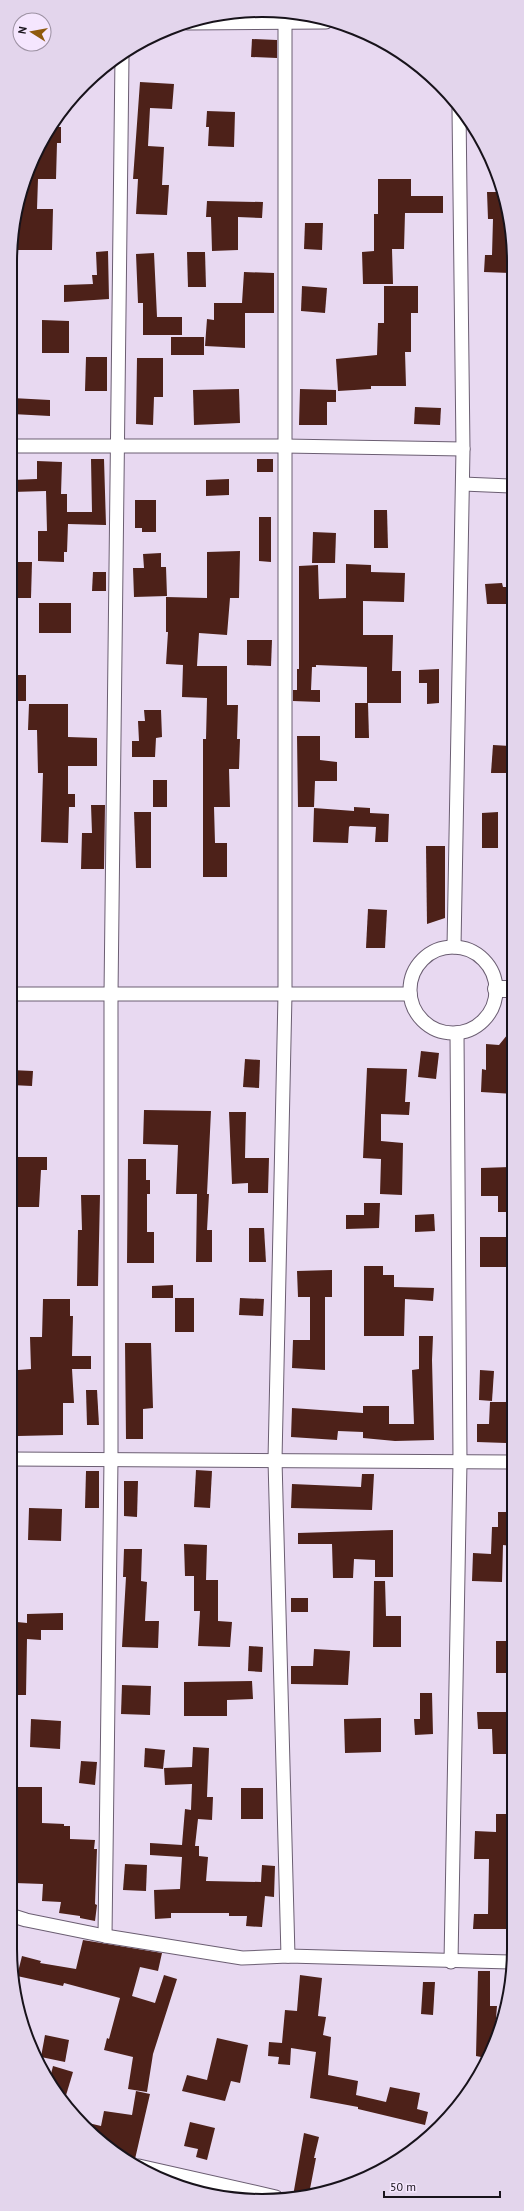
<svg xmlns="http://www.w3.org/2000/svg" width="524" height="2211" viewBox="0 0 524 2211" font-family="'PT Sans',sans-serif">
<rect width="100%" height="100%" fill="#e8d9f1"/>
<g fill="#4d2119">
<path d="M252,39l25,1v18l-26,-1z"/>
<path d="M140,82l34,2 -2,25 -22,-1 -2,38 16,1 -2,38h7l-2,30 -31,-1 2,-35h-5z"/>
<path d="M207,111l28,1 -1,35 -26,-1 1,-19h-3z"/>
<path d="M52,127h9v16h-4l-1,36h-18l-1,30h16l-1,41h-39v-15l6,1v-28l25,-71z"/>
<path d="M378,179h33v17h32v17h-38l-1,36h-12l1,35h-30l-1,-32 12,-1v-37h4z"/>
<path d="M487,192h14l4,15 1,18 5,1 1,3v44l-28,-1 1,-17h7l1,-36h-5z"/>
<path d="M207,201l56,1 -1,16 -24,-1v33l-26,1 -1,-34h-5z"/>
<path d="M305,223h18l-1,27 -18,-1z"/>
<path d="M108,251l1,48 -45,3v-17l29,-1 -1,-9h5l-1,-23z"/>
<path d="M187,252h18l1,35h-18z"/>
<path d="M154,253l3,64h25v18h-39v-32h-5l-2,-49z"/>
<path d="M244,272l30,1v40h-29v35l-40,-2 2,-27 7,1v-17h28z"/>
<path d="M302,286l25,2 -2,25 -24,-2z"/>
<path d="M384,286h34v27h-7v39h-6l1,34h-35v3l-33,2 -2,-32 41,-4 1,-32h6z"/>
<path d="M42,320l27,1v32h-27z"/>
<rect x="171" y="337" width="33" height="18"/>
<path d="M86,357h21v34h-22z"/>
<path d="M137,358h26v39h-9l-1,28 -17,-1z"/>
<path d="M239,389l1,34 -46,2 -1,-35z"/>
<path d="M300,389l36,1v12h-9v23h-28z"/>
<path d="M12,398l38,2v16l-38,-2z"/>
<path d="M415,407l26,1 -1,17 -26,-1z"/>
<path d="M91,459h13l2,66 -38,-1 -1,28h-3v10l-26,-1v-30h9l-1,-40 -34,1v-12l25,-1v-18l25,1 -1,32h6v18h25z"/>
<rect x="257" y="459" width="16" height="13"/>
<path d="M229,479v16l-23,1v-16z"/>
<path d="M135,500h21v32h-14v-4h-7z"/>
<path d="M374,510h13l1,38h-14z"/>
<path d="M259,517h12v45l-12,-1z"/>
<path d="M313,532l23,1 -1,30h-23z"/>
<path d="M240,551l-1,47h-9l-3,37 -28,-2 -2,33h30v39h11l-1,34h3l-1,30h-10l1,38h-16l1,36h12v34h-24v-138h3l1,-41 -25,-1 1,-32 -17,-1 2,-32h-2v-35l41,1v-46z"/>
<path d="M161,553v14h5l1,29 -33,1 -1,-29h11l-1,-14z"/>
<path d="M12,562h20l-1,36h-19z"/>
<path d="M346,564l25,1v7l34,1 -1,29 -41,-1v34h30l-1,36h9v32h-34v-36l-51,-2v2h-4l-1,23h9v12l-27,-1v-11h4v-21h2v-103l19,-1 1,34 27,-1z"/>
<path d="M93,572h13v19h-14z"/>
<path d="M502,583l1,4h9v17h-25l-2,-20z"/>
<rect x="39" y="603" width="32" height="30"/>
<path d="M247,640h25l-1,26 -24,-1z"/>
<path d="M439,669v34l-12,1v-21h-8v-13z"/>
<rect x="12" y="675" width="14" height="26"/>
<path d="M355,703h13l1,35h-14z"/>
<path d="M29,704h39v33l29,1v28h-29v28h7v13h-6l-1,36 -27,-1 2,-69h-5l-1,-43h-9z"/>
<path d="M144,710h17l1,27 -6,1 -1,19h-23v-16h7l-1,-20h7z"/>
<path d="M297,736h23v24l17,2v19h-22l-1,26h-16z"/>
<path d="M493,745l19,1v27h-21z"/>
<rect x="153" y="780" width="14" height="27"/>
<path d="M91,805h14l-1,64h-23l1,-36h10z"/>
<path d="M354,807l16,1v5l19,1 -1,28h-13l1,-15 -26,-1 -1,1 -1,16 -35,-1 1,-34 40,3z"/>
<path d="M134,812h17v56h-15z"/>
<path d="M498,812v36h-16v-35z"/>
<path d="M426,846h19v72l-18,6z"/>
<path d="M368,909l19,1 -2,38h-19z"/>
<path d="M512,1029v65l-31,-2 1,-23 4,1v-26l13,1z"/>
<path d="M421,1051l18,2 -3,26 -18,-2z"/>
<path d="M245,1059l15,1 -1,28 -16,-1z"/>
<path d="M367,1068l40,1 -2,33h5l-1,13 -28,-1v27l22,2 -1,52 -22,-1 1,-35 -18,-1z"/>
<path d="M11,1070l22,1 -1,15 -21,-1z"/>
<path d="M144,1110l67,1 -4,83h-31l2,-49 -35,-1z"/>
<path d="M229,1112h17l-1,46h24l-1,35h-20v-10l-16,1z"/>
<path d="M11,1157h36v13h-6l-2,37h-28z"/>
<path d="M128,1159h18v21h4v14h-3v38h7v31h-27z"/>
<path d="M512,1167v45h-14v-16h-17v-28z"/>
<path d="M197,1194h12l-2,36h5v32h-16z"/>
<path d="M81,1195h19l-2,91h-21l1,-56h4z"/>
<path d="M364,1203h16l-1,25 -33,1v-14h18z"/>
<path d="M434,1214l1,17 -20,1v-17z"/>
<path d="M249,1228h15l2,34h-17z"/>
<path d="M480,1237h26v16h6v14h-32z"/>
<path d="M364,1266h19v9h11v12l40,1 -1,13 -28,-2 -1,37h-40z"/>
<path d="M332,1270v27h-7v73l-33,-2 1,-28h17v-43h-12l-1,-26z"/>
<path d="M173,1285v13h-21v-12z"/>
<rect x="175" y="1298" width="19" height="34"/>
<path d="M240,1298l24,1 -1,17 -24,-1z"/>
<path d="M43,1299h27v17h3l-1,40h19v13h-19l2,34h-11v32l-45,1v-66l13,-1 -1,-32h12z"/>
<path d="M419,1336h14l-1,24 2,80 -39,1 -32,-3v-6l-25,-1 -1,9 -46,-3 1,-29 71,5v-7h26v18h25l-2,-54 7,-1z"/>
<path d="M125,1343h26l2,65 -10,1v30h-17z"/>
<path d="M480,1370l14,1 -2,30 -13,-1z"/>
<path d="M86,1390h11l2,35h-12z"/>
<path d="M490,1402h22v31h-6v10l-29,-1v-18h12z"/>
<path d="M196,1470l16,1 -2,37 -16,-1z"/>
<path d="M86,1471h13v37h-14z"/>
<path d="M362,1474h12l-2,36 -81,-2 1,-24 69,3z"/>
<path d="M124,1481h14l-1,36 -13,-1z"/>
<path d="M29,1508l33,1 -1,32 -33,-1z"/>
<path d="M498,1512h14v34l-9,-1 -1,37 -30,-1 1,-28 18,1 1,-27h6z"/>
<path d="M393,1530v47h-18v-17l-21,-1 -1,19h-20l-1,-34h-34v-11z"/>
<path d="M184,1544l23,1 -1,35h12v41l14,1 -2,25 -32,-1 2,-35h-6v-35h-9z"/>
<path d="M124,1549h18l-1,32 6,1 -2,39h14l-1,27 -36,-1 4,-70h-3z"/>
<path d="M374,1581h11l1,35h15v31h-28z"/>
<rect x="291" y="1598" width="17" height="14"/>
<path d="M63,1613v17h-22v10l-14,-1 -1,56h-16v-44l2,-18h4l1,-11 10,1v-9z"/>
<rect x="496" y="1641" width="16" height="32"/>
<path d="M249,1646l14,1 -1,25 -14,-1z"/>
<path d="M314,1649l36,2 -2,34 -57,-1v-18h22z"/>
<path d="M252,1681l1,18 -26,1v16h-43v-34z"/>
<path d="M122,1685l29,1 -1,29 -29,-1z"/>
<path d="M420,1693h12l1,41 -18,1 -1,-16h6z"/>
<path d="M477,1712h33v42h-17l-1,-25h-14z"/>
<path d="M381,1718v34l-36,1 -1,-34z"/>
<path d="M31,1719l30,2 -1,28 -30,-2z"/>
<path d="M193,1747l16,1 -2,49h6l-1,23 -14,-1 -3,27h4v10l9,1 -2,24 55,1 1,-17 13,1 -1,31 -9,-1 -3,31 -16,-1 1,-10h-18v-3h-58v5l-16,1 -1,-29 26,-1 2,-32 -32,-2v-12l32,2 3,-36 6,1 1,-26 -27,1 -1,-17 28,-1z"/>
<path d="M145,1748l20,2 -2,19 -19,-2z"/>
<path d="M81,1761l16,1 -2,23 -16,-2z"/>
<path d="M16,1787h26v36l22,1v2h6v13l25,1 -1,9h3l-2,55 2,1 -2,16 -15,-3v-2l-21,-3 2,-11 -19,-1 1,-17 -28,-1 2,-50h-7v-14h5z"/>
<rect x="241" y="1788" width="22" height="31"/>
<path d="M496,1814h16v115h-39l1,-15h14l1,-55h-15l1,-28 21,1z"/>
<path d="M125,1864l22,1 -1,26 -23,-1z"/>
<path d="M83,1940l79,13 -4,18 -18,-4 -8,29 23,7 9,-28 13,4 -24,75 -6,38 -19,-3 5,-32 -29,-7 3,-12 2,1 11,-41 -56,-15 -1,3 -46,-10 5,-20 19,5 -1,2 36,6z"/>
<path d="M478,1971h12v35h7l-2,25 -9,27 -10,-2z"/>
<path d="M300,1975l22,3 -4,38 8,1 -3,18 8,2 -3,38 30,6 -2,14 30,7 4,-15 30,6 -3,16 11,3 -3,13 -67,-16v-2l-48,-9 6,-46 -25,-4 -1,17 -12,-1 1,-7 -11,-1 1,-14 13,1 3,-33 12,1z"/>
<path d="M423,1982h12l-2,33 -12,-1z"/>
<path d="M45,2035l24,5 -4,22 -24,-5z"/>
<path d="M217,2038l31,7 -8,38 -9,-2 -6,20 -43,-10 5,-16 20,5z"/>
<path d="M53,2066l20,6 -9,30 -14,-24z"/>
<path d="M136,2091l14,3 -15,65 -8,-2 -47,-36 21,5 3,-15 28,4z"/>
<path d="M190,2122l25,6 -8,32 -11,-3 2,-8 -14,-3z"/>
<path d="M304,2133l15,4 -5,21h2l-7,36 -16,2z"/>
</g>
<g fill="none" stroke-linecap="round" stroke-linejoin="round">
<g stroke="#6b5e72" stroke-width="15">
<g id="minor">
<path d="M285,13v981l-10,466 13,496"/>
<path d="M187,23l139,-1"/>
<path d="M12,446h272l179,3"/>
<path d="M463,484l49,2"/>
<circle cx="453" cy="990" r="43"/>
<path d="M454,947l9,-498 -4,-340"/>
<path d="M11,994h399"/>
<path d="M11,1459l501,3"/>
<path d="M10,1915l16,5 79,16 137,22 46,-2 224,6"/>
<path d="M105,1936l6,-477v-465l11,-938"/>
<path d="M451,1962l9,-500 -3,-429"/>
<path d="M139,2166l137,31"/>
</g>
</g>
<g stroke="#6b5e72" stroke-width="18">
<path id="tertiary" d="M496,989h16"/>
</g>
<use href="#minor" stroke="#fff" stroke-width="13"/>
<use href="#tertiary" stroke="#fff" stroke-width="16"/>
</g>
<path d="M0 0H524V2211H0ZM262 17H262A245 245 0 0 1 507 262V1949A245 245 0 0 1 262 2194H262A245 245 0 0 1 17 1949V262A245 245 0 0 1 262 17Z" fill="#e3d5ec" fill-rule="evenodd"/>
<path fill="none" stroke="#18131b" stroke-width="2" d="M262 17H262A245 245 0 0 1 507 262V1949A245 245 0 0 1 262 2194H262A245 245 0 0 1 17 1949V262A245 245 0 0 1 262 17Z"/>
<g transform="translate(32 32) rotate(281)"><circle r="19" fill="#f5e6fe" stroke="#9d92a3"/>
<path d="M0-3L7 15L0 10L-7 15Z" fill="#8f5a0d"/>
<text y="-6" font-size="11" font-weight="bold" text-anchor="middle" fill="#18131b">N</text>
</g>
<path d="M384 2191v6h116v-6" fill="none" stroke="#18131b" stroke-width="2"/>
<text x="390" y="2191" font-size="12" fill="#18131b" stroke="#f5e6fe" stroke-width="3" paint-order="stroke">50 m</text>
</svg>
